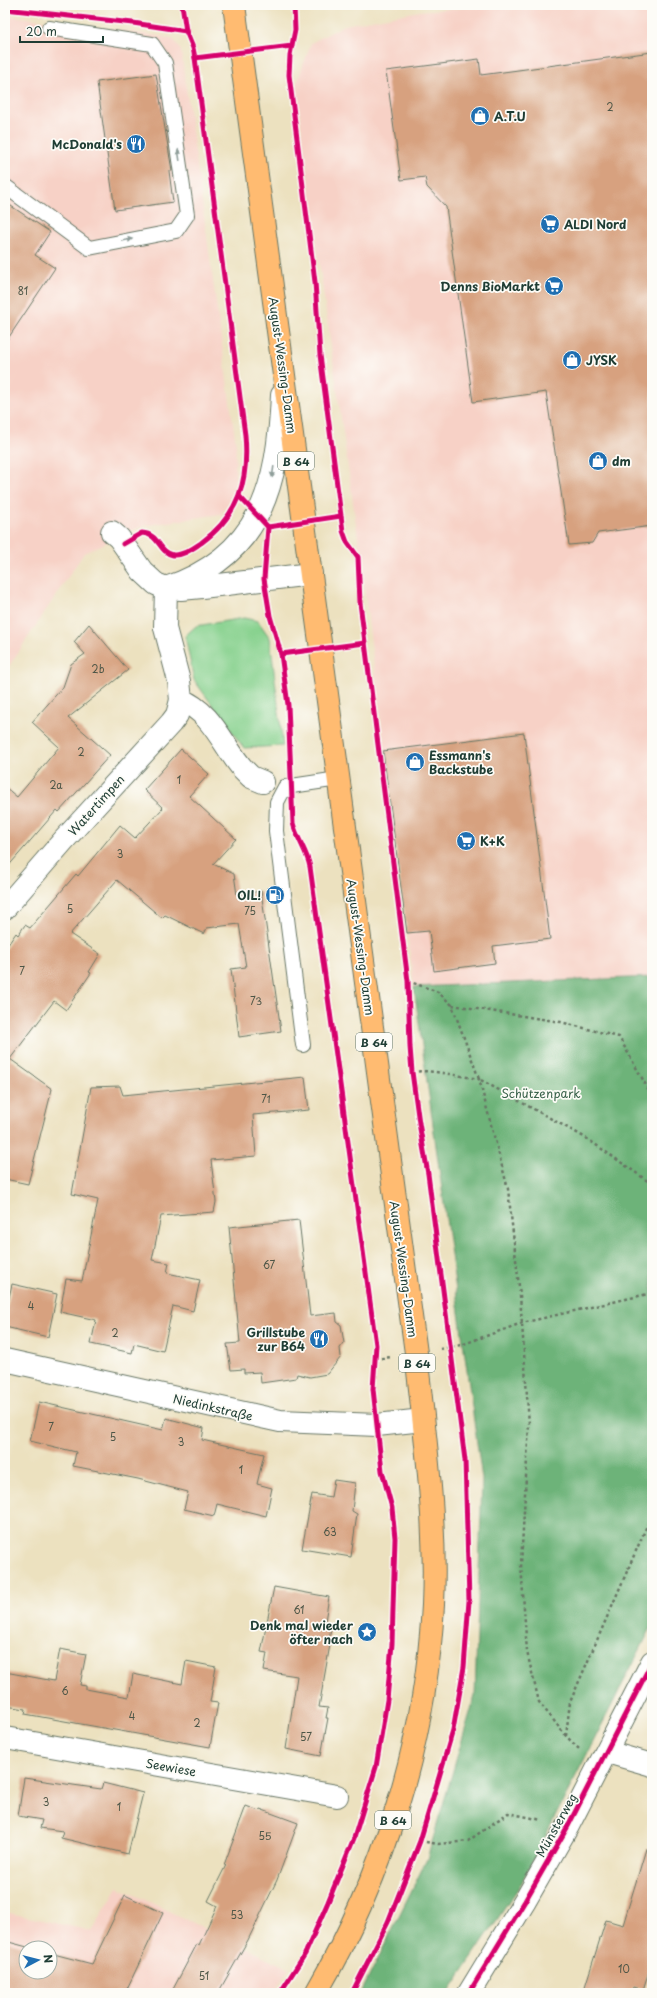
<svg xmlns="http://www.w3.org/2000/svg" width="657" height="1998" viewBox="0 0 657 1998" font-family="'Playpen Sans',sans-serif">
<rect width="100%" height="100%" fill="#fdfcf7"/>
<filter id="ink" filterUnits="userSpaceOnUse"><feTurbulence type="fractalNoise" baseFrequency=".025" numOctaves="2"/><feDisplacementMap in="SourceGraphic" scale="8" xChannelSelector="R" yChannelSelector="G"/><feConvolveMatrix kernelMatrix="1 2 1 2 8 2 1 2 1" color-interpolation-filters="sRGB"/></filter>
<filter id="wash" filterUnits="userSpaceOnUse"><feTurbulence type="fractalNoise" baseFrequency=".012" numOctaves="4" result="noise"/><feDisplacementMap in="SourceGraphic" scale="16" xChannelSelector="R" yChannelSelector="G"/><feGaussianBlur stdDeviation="0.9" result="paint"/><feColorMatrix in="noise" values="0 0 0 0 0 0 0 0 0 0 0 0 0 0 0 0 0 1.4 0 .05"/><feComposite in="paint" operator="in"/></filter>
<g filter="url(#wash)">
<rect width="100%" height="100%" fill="#ece1bf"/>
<g fill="#f7d1c6" fill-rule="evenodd">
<path d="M503,5h149v972l-238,10 -56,-449 -49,-347 -13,-106 15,-42 34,-18 75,-14z"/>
<path d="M5,15l155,21 14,4 7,11 55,394 -1,36 -4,17 -10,16 -79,12 -58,27 -79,119z"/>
<path d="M118,1887l172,82 -17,24h-268v-81l87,19zM26,1948h24v24h-24z"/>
</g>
<path fill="#87d18e" stroke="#538761" d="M244,618l14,3 12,17 13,108 -39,2 -50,-68 -9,-44 11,-10z"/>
<path fill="#6db379" stroke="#467856" d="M652,977v649l-131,258 -73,109h-87l66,-134 48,-163 7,-217 -68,-492z"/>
<g id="blocks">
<g fill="#d7a17f">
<path d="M652,52v474l-54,7 -6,10 -23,2 -23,-153 -73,10 -27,-195 -19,-20 -2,-10 -24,3 -15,-109 93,-12 2,16z"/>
<path d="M156,74l16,97h-3l4,31 -58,8 -18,-128z"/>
<path d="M5,202l45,30 -15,23 20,13 -50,75z"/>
<path d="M89,624l39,46 -60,48 42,37 -51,57 -2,-2 -52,60v-83l12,10 42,-50 -27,-25 31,-35 8,-23 14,-10 -11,-12z"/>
<path d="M524,733l26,206 -57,7 2,17 -61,8 -5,-40 -22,2 -24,-182z"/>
<path d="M181,749l28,25 -20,22 47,43 -23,25 21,10 3,21 24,-4 20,140 -42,6 -8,-68 15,-2 -7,-43 -32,4 -3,6 -39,-19 -3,3 -45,-38 -47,54 30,20 -11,18 2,1 -25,37 -12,-9 -44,58 42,30 -24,95 -23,-5v-230l11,-16 2,2 7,-10 5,3 46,-54 2,2 42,-51 15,13 28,-30 -19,-18z"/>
<path d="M305,1077l4,33 -56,5 3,41 -45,4 5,42 -2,10 -53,4 -9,44 17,3 -2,10 33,7 -7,31 -20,-5 -10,45 -29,-7 -2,9 -41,-9 5,-24 -36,-8 6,-33 16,2 16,-81 -26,-6 19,-107 29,-1 3,9z"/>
<path d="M299,1220l11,96 26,-3 1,9 4,3 3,18 -4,5 1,9 -14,17 -17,3 -13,-3 -1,4 -35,5 -1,-11 -16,1v-4l-13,1 -4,-26 13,-1 -11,-116z"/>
<path d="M12,1284l45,10 -9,43 -43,-10v-11z"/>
<path d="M39,1402l124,28 3,-12 38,10 -2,12 62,14 -7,30 15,4 -6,28 -49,-12 -3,12 -30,-7 4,-17 -50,-13 -65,-13 3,-14 -46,-11z"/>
<path d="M334,1480l21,3 -3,28 5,3 -6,43 -49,-8 10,-55 19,3z"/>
<path d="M274,1587l55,10 -5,30 7,1 -2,11h2l-12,68 9,1 -2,10h2l-7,38 -35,-7 11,-73 -33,-5 3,-18 -6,-1z"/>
<path d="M60,1649l26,5 -6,31 6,1v3l43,8 4,-23 49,10 4,-23 30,6 -6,35 8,1 -8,44 -185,-33 1,-5 -21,-3v-34l49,9z"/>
<path d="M24,1778l77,11 2,-6 40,10 -15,61 -67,-16 2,-7 -23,-3 2,-8 -24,-4z"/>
<path d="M246,1806l13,5 1,-2 38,14 -21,57 -29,60 -30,53h-47l26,-49 2,1 18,-39 -9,-5 18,-36h-2z"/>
<path d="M646,1849l6,1v111l-9,29 -10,-3 -2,6h-48l23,-73 17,5z"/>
<path d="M125,1895l38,18 -38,80h-120v-52l26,7h-5v24h24v-19l42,11z"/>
</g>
</g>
</g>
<g filter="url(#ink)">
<use href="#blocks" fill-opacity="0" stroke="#677665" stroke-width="1"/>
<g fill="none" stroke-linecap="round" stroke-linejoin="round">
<g stroke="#677665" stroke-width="16">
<g id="service">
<path d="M5,186l84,62 87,-17 11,-16 -22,-152 -13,-19 -103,-16"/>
<path d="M303,1045l-27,-214 1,-29 8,-15 53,-8"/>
</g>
</g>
<g stroke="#677665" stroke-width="24">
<g id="minor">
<path d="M112,532l7,6 23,33 14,13 10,4 15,1 21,-2 109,-13"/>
<path d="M166,588c95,-32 112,-102 116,-193"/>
<path d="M166,588l-1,40 14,53 2,19c31,12 42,46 62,69l8,8 12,5"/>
<path d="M5,908l59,-68 107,-117 6,-8 4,-15"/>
<path d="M5,1360l275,61 97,4 46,-5"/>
<path d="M5,1738l332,58"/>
<path d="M607,1752l45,13"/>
<path d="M469,1993l56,-92 43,-75 84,-164"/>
</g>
</g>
<g stroke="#677665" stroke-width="24">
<path id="primary" d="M234,5l182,1348c9,84 21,168 17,252 -7,137 -49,270 -117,388"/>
</g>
<g stroke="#677665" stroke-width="2.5" stroke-dasharray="3 3" stroke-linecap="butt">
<path d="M408,981l30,11 14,13 27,74 107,59 66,46"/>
<path d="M452,1005l109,17 58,15 33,59"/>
<path d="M412,1072c20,-3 46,4 67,7l29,110 12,106 9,129 -8,140 6,88 12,50 27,34 13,13"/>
<path d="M440,1349l21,-4 61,-22 130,-30"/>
<path d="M375,1359l17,-2"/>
<path d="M566,1736l4,-34 82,-188"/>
<path d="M420,1841l18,3 30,-3 40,-28 34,7"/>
</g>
<use href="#service" stroke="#fff" stroke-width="14"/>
<use href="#minor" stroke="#fff" stroke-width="22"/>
<use href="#primary" stroke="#ffbb71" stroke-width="22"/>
<g stroke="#fdfcf7" stroke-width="8">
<g id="cycleway">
<path d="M294,5l1,25 -5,25 -1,20 26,207 5,73 23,176 4,11 11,15 2,46 48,378 2,66 2,25 7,51 9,51 37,286 4,141 -5,66 -11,63 -33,111 -32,81 -36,71"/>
<path d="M5,9l128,14 53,8"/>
<path d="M195,58l97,-12"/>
<path d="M239,496l29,31 -4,52 6,37 11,38 7,51 5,118c4,16 14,28 17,44l66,478 -3,44 9,82 10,37 3,30 -3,106 -5,56 -11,67 -22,71 -26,64 -23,52 -25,39"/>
<path d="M268,527l73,-11"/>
<path d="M123,544l19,-11c18,1 16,19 31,22 10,1 20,-7 28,-12 38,-28 48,-62 44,-108l-50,-377 -2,-10 -7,-17 -4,-26"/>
<path d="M281,654l84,-11"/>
<path d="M469,1993l56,-92 43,-75 84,-164"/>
</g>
</g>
<use href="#cycleway" stroke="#d6006c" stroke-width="5"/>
</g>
<defs><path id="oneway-solid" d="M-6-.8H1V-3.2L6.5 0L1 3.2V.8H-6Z"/></defs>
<g fill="#8f9e9a">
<use href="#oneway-solid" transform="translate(179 155) rotate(-98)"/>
<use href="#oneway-solid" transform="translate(127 240) rotate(-11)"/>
<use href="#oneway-solid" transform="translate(273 472) rotate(98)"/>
</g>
</g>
<defs>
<g id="shop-disc" transform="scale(1)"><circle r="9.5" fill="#1f6fb2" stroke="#fdfcf7"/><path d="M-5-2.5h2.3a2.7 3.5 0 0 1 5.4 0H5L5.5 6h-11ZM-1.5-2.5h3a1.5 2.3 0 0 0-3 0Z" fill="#fff"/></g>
<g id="restaurant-disc" transform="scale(1)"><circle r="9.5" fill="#1f6fb2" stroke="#fdfcf7"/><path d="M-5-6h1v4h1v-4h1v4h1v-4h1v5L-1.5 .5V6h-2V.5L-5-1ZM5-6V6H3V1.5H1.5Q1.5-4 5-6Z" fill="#fff"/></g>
<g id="supermarket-disc" transform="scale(1)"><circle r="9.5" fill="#1f6fb2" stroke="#fdfcf7"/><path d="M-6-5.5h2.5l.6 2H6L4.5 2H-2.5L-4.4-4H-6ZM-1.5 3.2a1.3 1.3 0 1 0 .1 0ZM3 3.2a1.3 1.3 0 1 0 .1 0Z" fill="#fff"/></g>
<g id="fuel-disc" transform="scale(1)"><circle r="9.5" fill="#1f6fb2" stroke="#fdfcf7"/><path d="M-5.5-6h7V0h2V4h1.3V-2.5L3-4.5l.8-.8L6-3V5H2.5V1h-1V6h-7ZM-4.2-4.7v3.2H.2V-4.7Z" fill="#fff"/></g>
<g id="sight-disc" transform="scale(1)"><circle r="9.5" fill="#1f6fb2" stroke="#fdfcf7"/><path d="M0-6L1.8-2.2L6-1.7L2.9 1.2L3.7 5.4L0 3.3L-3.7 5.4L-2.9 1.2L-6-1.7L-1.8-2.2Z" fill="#fff"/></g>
</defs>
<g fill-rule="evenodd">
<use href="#shop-disc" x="480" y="116"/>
<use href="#restaurant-disc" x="136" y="144"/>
<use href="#supermarket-disc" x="550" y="224"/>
<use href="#supermarket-disc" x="554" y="286"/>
<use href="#shop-disc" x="572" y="360"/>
<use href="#shop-disc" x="598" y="461"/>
<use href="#shop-disc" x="415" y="762"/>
<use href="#supermarket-disc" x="466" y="841"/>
<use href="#fuel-disc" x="275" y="895"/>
<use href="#restaurant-disc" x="319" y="1339"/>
<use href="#sight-disc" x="367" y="1632"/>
</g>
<g text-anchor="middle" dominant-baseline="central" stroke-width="3.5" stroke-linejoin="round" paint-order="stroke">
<g font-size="10" fill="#4d5647">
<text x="610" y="106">2</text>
<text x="23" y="290">81</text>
<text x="98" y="668">2b</text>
<text x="81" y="751">2</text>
<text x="179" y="779">1</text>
<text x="56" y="784">2a</text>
<text x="120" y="853">3</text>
<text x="70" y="908">5</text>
<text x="250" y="910">75</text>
<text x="22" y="970">7</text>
<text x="256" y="1000">73</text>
<text x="266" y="1098">71</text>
<text x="269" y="1264">67</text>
<text x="31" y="1305">4</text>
<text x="115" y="1332">2</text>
<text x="51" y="1426">7</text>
<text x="113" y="1436">5</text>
<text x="181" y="1441">3</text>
<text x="241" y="1469">1</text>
<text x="330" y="1531">63</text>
<text x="299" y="1609">61</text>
<text x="65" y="1690">6</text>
<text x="132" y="1715">4</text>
<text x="197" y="1722">2</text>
<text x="306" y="1736">57</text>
<text x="46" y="1801">3</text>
<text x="119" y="1806">1</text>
<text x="265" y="1835">55</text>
<text x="237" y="1914">53</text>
<text x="624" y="1968">10</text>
<text x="204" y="1975">51</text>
</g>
<g fill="#fdfcf7" stroke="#62766e" stroke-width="1">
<rect x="278" y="452" width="36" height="18" rx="3"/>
<rect x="356" y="1033" width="36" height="18" rx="3"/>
<rect x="399" y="1354" width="36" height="18" rx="3"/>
<rect x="375" y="1811" width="36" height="18" rx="3"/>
</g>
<g font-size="11" font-weight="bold" fill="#1f3d34">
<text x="296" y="461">B 64</text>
<text x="374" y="1042">B 64</text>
<text x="417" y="1363">B 64</text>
<text x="393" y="1820">B 64</text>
</g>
<g font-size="12" font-weight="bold" fill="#1f3d34" stroke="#fdfcf7" text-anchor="start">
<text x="494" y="116">A.T.U</text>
<text x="122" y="144" text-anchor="end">McDonald's</text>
<text x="564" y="224">ALDI Nord</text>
<text x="540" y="286" text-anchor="end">Denns BioMarkt</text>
<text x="586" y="360">JYSK</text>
<text x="612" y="461">dm</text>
<text x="429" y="755">Essmann's<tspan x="429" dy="14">Backstube</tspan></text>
<text x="480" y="841">K+K</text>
<text x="261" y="895" text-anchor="end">OIL!</text>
<text x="305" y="1332" text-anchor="end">Grillstube<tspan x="305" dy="14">zur B64</tspan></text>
<text x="353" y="1625" text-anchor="end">Denk mal wieder<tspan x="353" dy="14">öfter nach</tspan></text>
</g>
<g font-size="12" fill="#1f3d34" stroke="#fdfcf7">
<text transform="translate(283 365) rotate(82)">August-Wessing-Damm</text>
<text transform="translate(96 805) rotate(-48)">Watertimpen</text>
<text transform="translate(361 947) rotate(82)">August-Wessing-Damm</text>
<text transform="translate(404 1269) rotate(82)">August-Wessing-Damm</text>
<text transform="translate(213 1407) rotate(13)">Niedinkstraße</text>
<text transform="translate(171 1767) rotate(10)">Seewiese</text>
<text transform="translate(556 1825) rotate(-61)">Münsterweg</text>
</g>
<g font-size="12" fill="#39624a" stroke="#fdfcf7">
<text x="541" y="1093">Schützenpark</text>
</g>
</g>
<rect width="657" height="1998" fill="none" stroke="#fdfcf7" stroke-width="20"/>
<g transform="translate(38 1960) rotate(83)"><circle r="19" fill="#fdfcf7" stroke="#a4b0a9"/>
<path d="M0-3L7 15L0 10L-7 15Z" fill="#1f6fb2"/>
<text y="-6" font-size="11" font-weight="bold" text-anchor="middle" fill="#1f3d34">N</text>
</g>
<path d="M20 36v6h83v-6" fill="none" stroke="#1f3d34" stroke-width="2"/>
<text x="26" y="36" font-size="12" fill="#1f3d34" stroke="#fdfcf7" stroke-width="3" paint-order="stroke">20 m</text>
</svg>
